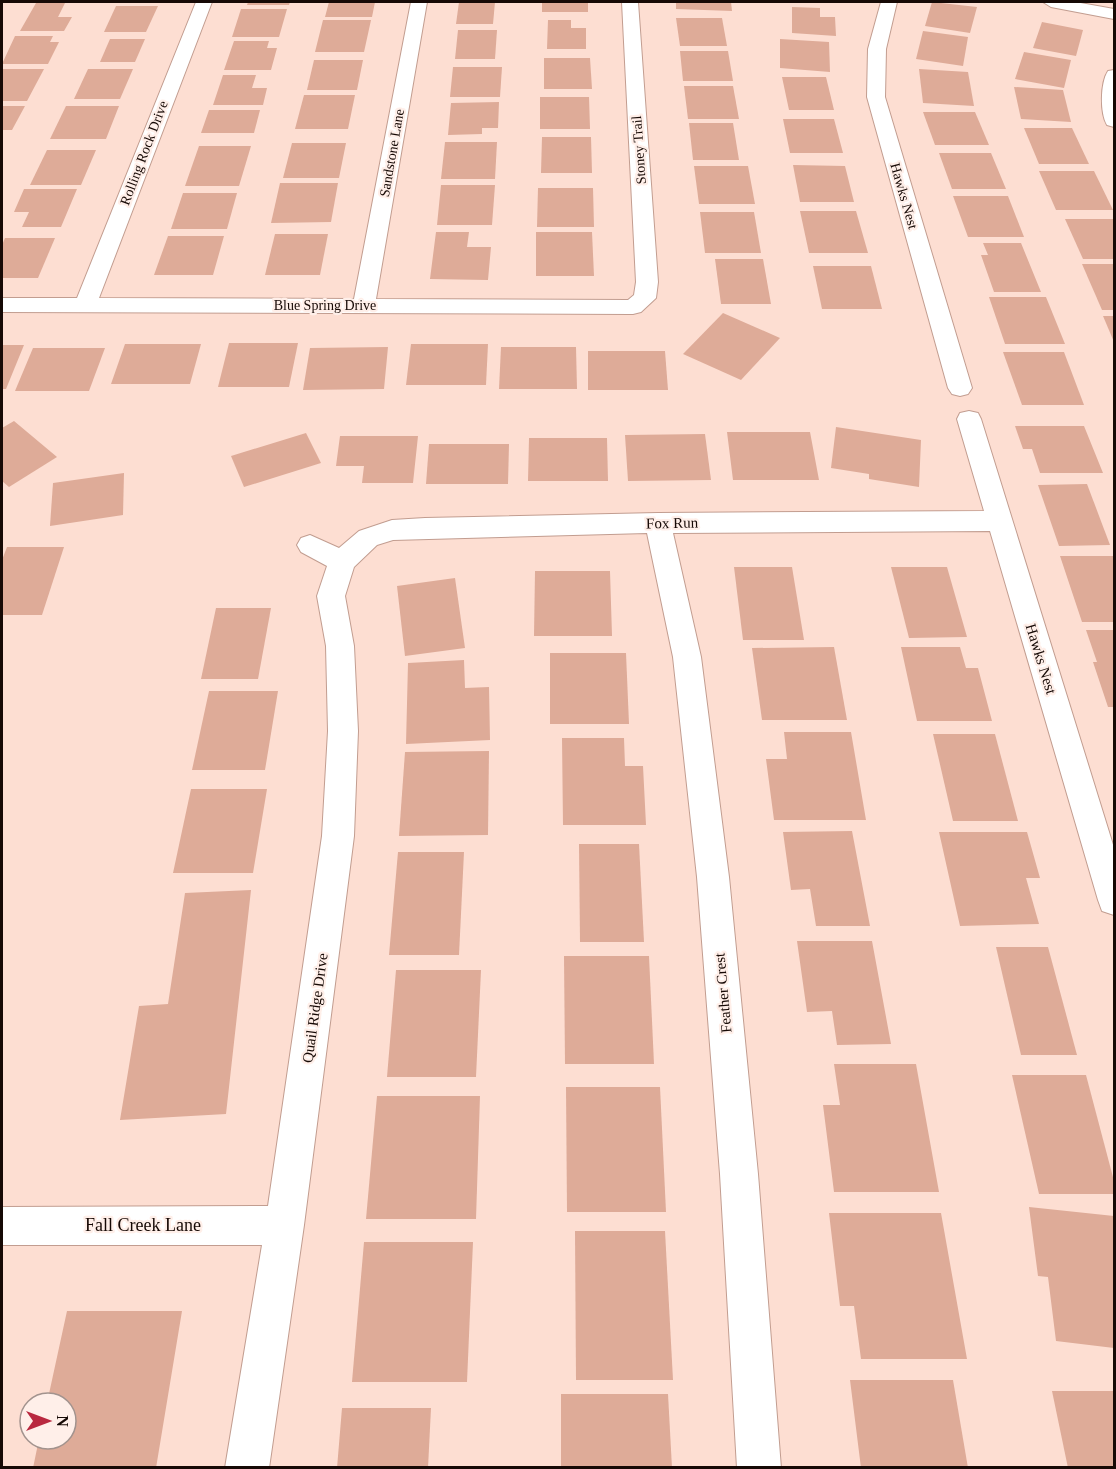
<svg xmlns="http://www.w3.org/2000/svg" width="1116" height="1469" viewBox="0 0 1116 1469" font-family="'Times New Roman',serif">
<rect width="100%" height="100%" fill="#fdded2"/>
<g fill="#deab98">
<path d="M248,2h42l-1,3h-42z"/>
<path d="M329,2h46l-3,15h-47z"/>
<path d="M459,2h36l-2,22h-37z"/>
<rect x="542" y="2" width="46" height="10"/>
<path d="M676,2h55l1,9 -56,-2z"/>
<path d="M932,2l45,5 -7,26 -45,-7z"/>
<path d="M36,3h29l-7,14h14l-8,14h-44z"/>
<path d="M116,6h42l-12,26h-42z"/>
<path d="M792,7l28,1v9h15l1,19 -44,-3z"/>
<path d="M241,9h46l-8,28h-47z"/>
<path d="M676,18h46l5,28h-47z"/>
<path d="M323,20h48l-7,32h-49z"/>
<path d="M548,20h23v8h15v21h-39z"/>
<path d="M1042,22l41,8 -7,26 -43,-8z"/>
<path d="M458,30h39l-2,29h-40z"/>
<path d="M923,31l45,6 -5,29 -47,-7z"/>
<path d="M15,36h38l-3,6h9l-11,22h-46z"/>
<path d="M110,39h35l-10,23h-35z"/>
<path d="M780,39l49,3 1,30 -50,-4z"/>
<path d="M234,41h35l-2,7h10l-6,22h-47z"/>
<path d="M680,51h48l5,30h-50z"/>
<path d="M1024,52l47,8 -7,28 -49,-9z"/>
<path d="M544,58h46l2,31h-48z"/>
<path d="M314,60h49l-6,30h-50z"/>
<path d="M453,67h49l-2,30h-50z"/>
<path d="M2,69h42l-17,32h-25z"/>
<path d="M88,69h45l-13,30h-46z"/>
<path d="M919,69l49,3 6,34 -51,-3z"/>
<path d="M223,75h33l-4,13h15l-4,17h-50z"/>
<path d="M782,77h44l8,33h-45z"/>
<path d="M684,86h49l6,33h-51z"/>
<path d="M1014,87l49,3 8,32 -50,-3z"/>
<path d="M304,95h51l-7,34h-53z"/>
<path d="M540,97h49l1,32h-50z"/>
<path d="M499,102l-1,26h-16v6l-34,1 3,-32z"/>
<path d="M2,106h23l-13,24h-10z"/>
<path d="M66,106h53l-13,33h-56z"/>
<path d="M209,110h51l-6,23h-53z"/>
<path d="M923,112h52l14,33h-54z"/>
<path d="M783,119h51l9,34h-53z"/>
<path d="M689,123h44l6,37h-46z"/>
<path d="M1024,128h48l17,36h-50z"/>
<path d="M542,137h49l1,36h-51z"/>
<path d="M445,142h52l-2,37h-54z"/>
<path d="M292,143h54l-7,35h-56z"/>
<path d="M199,146h52l-12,40h-54z"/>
<path d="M47,150h49l-15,35h-51z"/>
<path d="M939,153h52l15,36h-54z"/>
<path d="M793,165l52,1 9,36h-54z"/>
<path d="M694,166h54l7,38h-56z"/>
<path d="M1039,171h55l19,39h-57z"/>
<path d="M280,183h58l-7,39 -60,1z"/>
<path d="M441,185h54l-3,40h-55z"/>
<path d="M538,188h55l1,39h-57z"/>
<path d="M24,189h53l-16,38h-39l7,-15h-15z"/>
<path d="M183,193h54l-10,36h-56z"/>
<path d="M953,196h55l16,41h-56z"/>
<path d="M800,211h56l12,42h-59z"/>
<path d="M700,212h54l7,41h-56z"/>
<path d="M1065,219h49v40h-31z"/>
<path d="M436,232h33l-2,15h24l-3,33 -58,-1z"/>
<path d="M536,232h56l2,44h-58z"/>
<path d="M275,234h53l-8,41h-55z"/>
<path d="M168,236h56l-11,39h-59z"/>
<path d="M5,238h50l-17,40h-36v-33z"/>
<path d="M983,243h38l20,49h-47l-13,-37h7z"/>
<path d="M715,259h48l8,45h-50z"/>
<path d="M1082,264h32v46h-12z"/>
<path d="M813,266h58l11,43h-60z"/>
<path d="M989,297h57l19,47h-60z"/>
<path d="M723,313l57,25 -39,42 -58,-26z"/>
<path d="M1103,316h11v26z"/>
<path d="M229,343h69l-9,44h-71z"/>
<path d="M125,344h76l-11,40h-79z"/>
<path d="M411,344h77l-2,41h-80z"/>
<path d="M2,345h22l-18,44h-4z"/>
<path d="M388,347l-4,42 -81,1 7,-42z"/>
<path d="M501,347h75l1,42h-78z"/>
<path d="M33,348h72l-16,43h-74z"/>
<path d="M588,351h77l3,39h-80z"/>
<path d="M1003,352h61l20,53h-62z"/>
<path d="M14,421l43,36 -48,30 -7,-6v-53z"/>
<path d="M1015,426h69l19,47h-63l-8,-24h-9z"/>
<path d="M836,427l85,13 -2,47 -50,-8v-5l-38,-6z"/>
<path d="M727,432h83l9,48h-86z"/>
<path d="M306,433l15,30 -77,24 -13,-31z"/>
<path d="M705,434l6,46 -83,1 -3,-46z"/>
<path d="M340,436h78l-5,47h-51l2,-17h-28z"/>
<path d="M529,438h78l1,43h-80z"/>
<path d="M429,444h80l-1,40h-82z"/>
<path d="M124,473l-1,42 -73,11 3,-43z"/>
<path d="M1087,484l23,61 -51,1 -21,-61z"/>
<path d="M7,547h57l-22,68h-40v-55z"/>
<path d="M1060,556h54v66h-32z"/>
<path d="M734,567h58l12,73h-61z"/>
<path d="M891,567h56l20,70 -58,1z"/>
<path d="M535,571h75l2,65h-78z"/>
<path d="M455,578l10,70 -60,8 -8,-70z"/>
<path d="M216,608h55l-13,71h-57z"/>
<path d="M1086,630h28v77h-6l-15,-45h4z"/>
<path d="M834,647l13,73h-85l-10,-72z"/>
<path d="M901,647h59l6,21h12l14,53h-75z"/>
<path d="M550,653h76l3,71h-79z"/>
<path d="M464,660l1,28 24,-1 1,53 -84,4 2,-81z"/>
<path d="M209,691h69l-13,79h-73z"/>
<path d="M784,732h67l15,88h-92l-8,-61h21z"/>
<path d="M933,734h62l23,87h-65z"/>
<path d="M562,738h62l1,28h18l3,59h-83z"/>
<path d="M489,751l-1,84 -89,1 6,-84z"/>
<path d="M191,789h76l-14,84h-80z"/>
<path d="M852,831l18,95h-54l-6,-37 -19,1 -8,-58z"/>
<path d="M939,832h88l13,46h-14l13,46 -79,2z"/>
<path d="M579,844h60l5,98h-64z"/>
<path d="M398,852h66l-5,103h-70z"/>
<path d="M251,890l-25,224 -106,6 19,-114 29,-2 17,-111z"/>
<path d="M797,941h75l19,103 -54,1 -5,-34 -25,1z"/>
<path d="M996,947h52l29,108h-56z"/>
<path d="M564,956h85l5,108h-89z"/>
<path d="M396,970h85l-5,107h-89z"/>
<path d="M834,1064h82l23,128h-105l-11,-87h17z"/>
<path d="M1012,1075h74l28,106v13h-75z"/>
<path d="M566,1087h94l6,125h-99z"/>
<path d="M377,1096h103l-4,123h-110z"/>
<path d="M1029,1207l85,9v132l-58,-7 -8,-64 -10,-1z"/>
<path d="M829,1213h112l26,146h-106l-7,-53h-14z"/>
<path d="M575,1231h90l8,149h-97z"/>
<path d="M364,1242h109l-6,140h-115z"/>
<path d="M67,1311h115l-26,157h-123l6,-29h27v-36h-19z"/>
<path d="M850,1380h103l15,88h-107z"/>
<path d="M1052,1391h62v77h-46z"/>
<path d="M561,1394h107l4,74h-111z"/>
<path d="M342,1408h89l-3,60h-91z"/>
</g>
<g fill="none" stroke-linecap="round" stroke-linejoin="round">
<g stroke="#c29d90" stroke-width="2">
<g id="street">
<path d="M196,2h16l-113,296 255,1 57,-297h16l-51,297 252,1 6,-5 2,-13 -14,-280h16l20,280 -2,16 -15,14 -8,2 -631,-2v-14h75z"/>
<path d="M881,2h16l-11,47 -1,48 87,291 -4,6 -8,2 -8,-2 -4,-6 -81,-291 1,-48z"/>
<path d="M1043,2h32l39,7v10l-63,-12z"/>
<path d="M1114,70v57l-7,-2c-7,-11 -7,-42 1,-54z"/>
<path d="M969,411l9,2 3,6 133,429v67l-12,-4 -4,-11 -108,-369 -317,2 28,124 28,220 29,297 23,294h-44l-17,-294 -23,-297 -24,-220 -26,-124 -254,7 -16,5 -23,22 -9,29 9,50 4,85 -4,105 -50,389 -35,243h-44l37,-223h-260v-38l266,-1 54,-370 6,-105 -2,-85 -9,-50 10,-30 -26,-14 -4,-7 4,-7 9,-3 29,13 20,-17 33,-11 33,-2 233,-5 326,-2 -27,-92 3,-6z"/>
</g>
</g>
<use href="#street" fill="#fff" fill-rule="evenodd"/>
</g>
<g text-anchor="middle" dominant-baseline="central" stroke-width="4.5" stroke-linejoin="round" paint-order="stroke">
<g font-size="14" fill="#160905" stroke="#ffefe9">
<text transform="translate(639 150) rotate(-94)">Stoney Trail</text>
<text transform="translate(144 153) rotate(-69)">Rolling Rock Drive</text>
<text transform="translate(392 153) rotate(-80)">Sandstone Lane</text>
<text transform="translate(904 196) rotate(74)">Hawks Nest</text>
<text x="325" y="305">Blue Spring Drive</text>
</g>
<g font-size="15" fill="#160905" stroke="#ffefe9">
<text transform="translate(672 523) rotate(-1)">Fox Run</text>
<text transform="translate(1041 659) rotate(73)">Hawks Nest</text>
<text transform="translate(723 993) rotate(-95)">Feather Crest</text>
<text transform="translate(315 1008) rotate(-82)">Quail Ridge Drive</text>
</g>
<g font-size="18" fill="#160905" stroke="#ffefe9">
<text x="143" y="1225">Fall Creek Lane</text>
</g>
</g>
<rect width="1116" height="1469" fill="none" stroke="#160905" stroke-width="6"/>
<g transform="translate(48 1421) rotate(90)"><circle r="28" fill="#ffefe9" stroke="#a2938e" stroke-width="1.5"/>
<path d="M0-4.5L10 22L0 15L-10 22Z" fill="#b9283f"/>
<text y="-9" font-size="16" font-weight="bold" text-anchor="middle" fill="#160905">N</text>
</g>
</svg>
